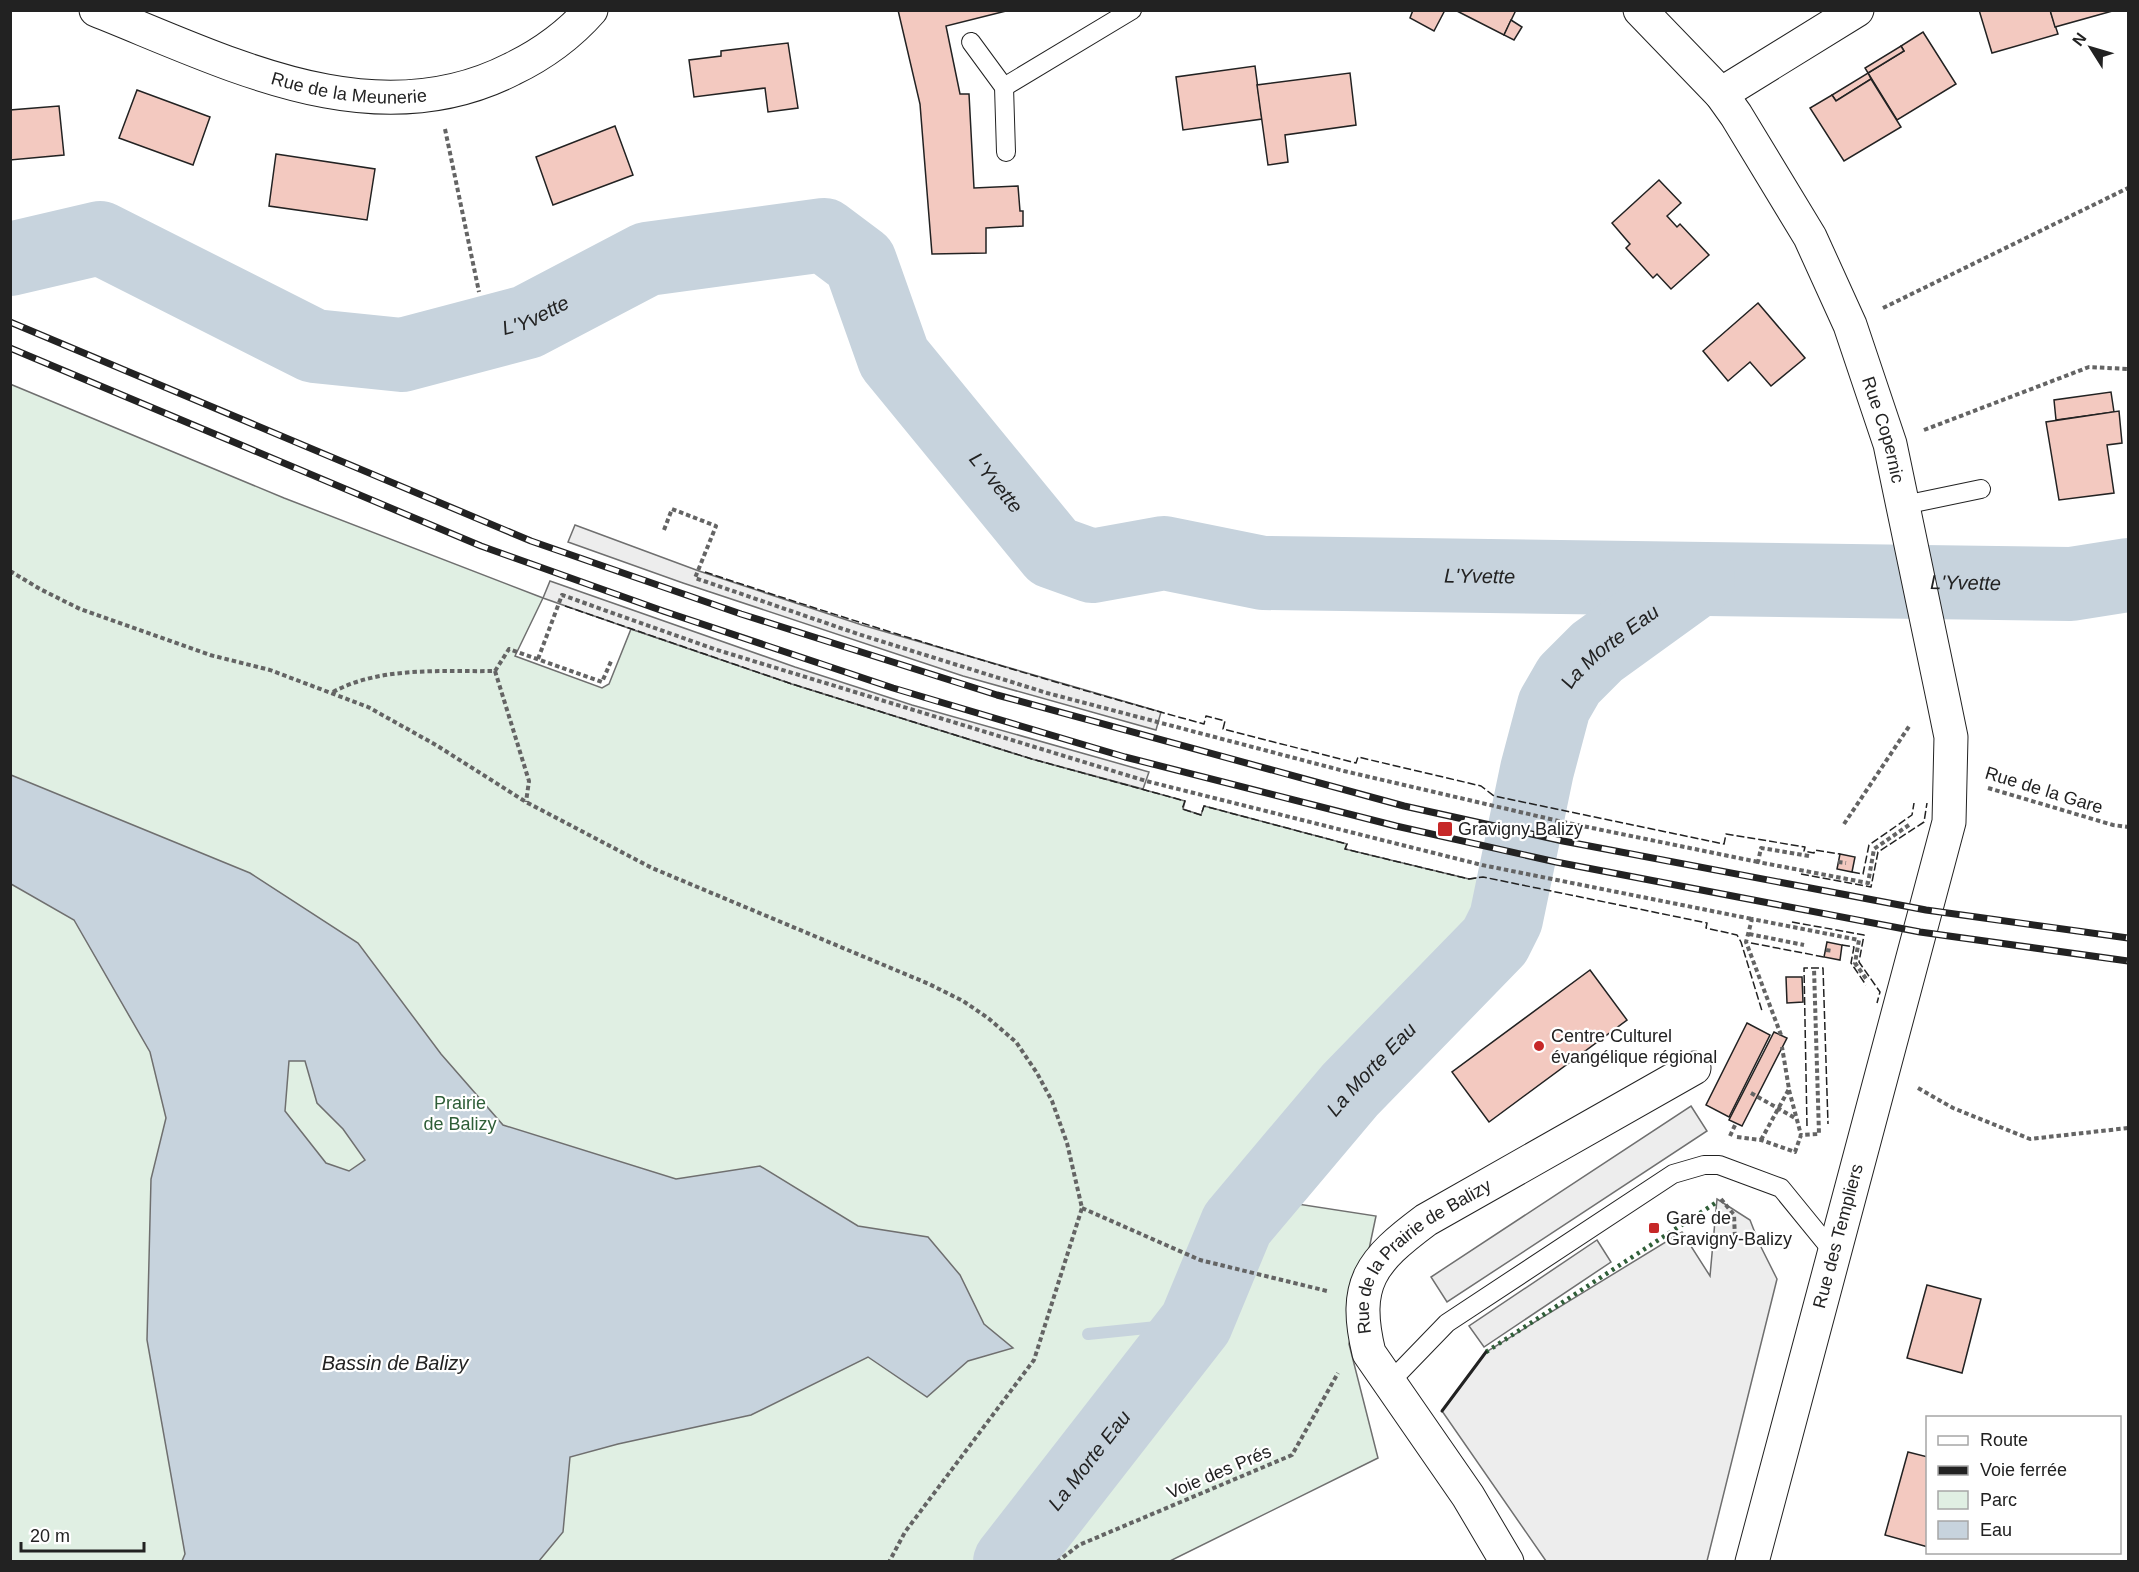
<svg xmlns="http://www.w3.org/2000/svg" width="2139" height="1572" viewBox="0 0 2139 1572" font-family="Arial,sans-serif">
<rect width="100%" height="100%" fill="#fff"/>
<path fill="#e0efe3" stroke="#6f6f6f" stroke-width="1.5" d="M10,384l274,114 259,100 -28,58 87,32 7,-4 22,-55 161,55 240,75 153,42 -2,8 18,6 3,-9 143,38 -2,5 124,30 14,-2 15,4 -14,46 -185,185 -67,82 144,22 -27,128 29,114 -208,103h-1159z"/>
<g fill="#ededed" stroke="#6f6f6f" stroke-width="1.5">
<path d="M575,525l124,46 163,54 299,87 -5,18 -193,-54 -280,-93 -115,-41z"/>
<path d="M550,581l245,86 117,38 237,67 -6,17 -111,-30 -240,-75 -161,-55 -88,-31z"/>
<path d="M1691,1106l16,25 -260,171 -16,-25z"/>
<path d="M1717,1199l33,21 9,23 18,36 -70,282h-161l-104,-150 44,-59 196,-120 28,44z"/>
<path d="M1597,1240l14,22 -127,85 -15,-21z"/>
</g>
<path fill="#c7d3dd" stroke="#6f6f6f" stroke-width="1.5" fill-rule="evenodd" d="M11,775l239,98 108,70 83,111 62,71 173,54 84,-13 98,60 70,11 32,38 24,49 29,24 -45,13 -41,36 -59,-40 -117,58 -133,29 -48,13 -7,75 -24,29h-357l3,-7 -38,-214 4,-161 15,-61 -16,-66 -76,-132 -63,-36zM289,1061h16l12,42 26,26 22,31 -16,11 -23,-8 -41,-52z"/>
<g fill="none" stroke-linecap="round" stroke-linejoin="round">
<path stroke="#c7d3dd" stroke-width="12" d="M1088,1334l108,-11"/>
<g stroke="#c7d3dd" stroke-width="74">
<path id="s1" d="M10,259l90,-21 214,108 88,9 125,-33 120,-63 177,-24 36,27 34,96 159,194 39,14 72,-13 99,20 808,11 57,-9"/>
<path id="s2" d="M1010,1562l186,-239 41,-99 113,-134 145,-149 11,-22 31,-149 17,-64 15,-26 28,-28 101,-73"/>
</g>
</g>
<g fill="#f3c9c0" stroke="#222" stroke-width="1.5">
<path d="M898,10h112l-64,16 14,68h9l5,94 44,-2 2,25h3v15l-37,2v25l-54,1 -12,-150z"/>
<path d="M1413,10h32l-11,21 -24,-13z"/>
<path d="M1455,10h61l-12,25z"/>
<path d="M1979,10h71l8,24 -66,19z"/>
<path d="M2050,10h66l-61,17z"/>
<path d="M1511,20l11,7 -8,13 -10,-5z"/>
<path d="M1923,32l33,52 -59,36 -29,-47 36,-22 -3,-5z"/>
<path d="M788,43l10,65 -30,4 -3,-24 -71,9 -5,-37 32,-4v-5z"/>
<path d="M1901,46l3,5 -36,22 -3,-5z"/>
<path d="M1255,66l7,53 -79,11 -7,-53z"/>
<path d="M1350,73l6,52 -71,10 3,27 -20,3 -11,-80z"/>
<path d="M1868,73l3,6 -35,22 -4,-6z"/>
<path d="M1871,79l30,48 -57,34 -34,-53 22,-13 4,6z"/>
<path d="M137,90l73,27 -17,48 -74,-27z"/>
<path d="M59,106l5,49 -54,5v-50z"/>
<path d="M615,126l18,49 -80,30 -17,-48z"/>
<path d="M276,154l99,15 -8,51 -98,-14z"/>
<path d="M1659,180l22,23 -14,13 10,11 3,-3 29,31 -38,34 -14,-15 -4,4 -27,-30 4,-4 -18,-21z"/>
<path d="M1758,303l47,55 -34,28 -21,-24 -22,19 -25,-30z"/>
<path d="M2111,392l3,20 -58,8 -2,-20z"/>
<path d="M2119,411l3,32 -15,2 7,48 -55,7 -13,-78z"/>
<path d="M1840,854l15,3 -3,15 -15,-3z"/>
<path d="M1827,942l15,3 -2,15 -16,-3z"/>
<path d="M1590,970l37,50 -138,102 -37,-50z"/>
<path d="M1786,977h16l1,25 -16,1z"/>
<path d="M1747,1023l23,12 -41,82 -23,-12z"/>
<path d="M1774,1032l13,6 -45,88 -13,-6z"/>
<path d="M1927,1285l54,14 -19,74 -55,-15z"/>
<path d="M1908,1452l20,5v90l-43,-12z"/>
</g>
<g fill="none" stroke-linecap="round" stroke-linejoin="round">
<g stroke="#222" stroke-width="20">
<g id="service">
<path d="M971,42l33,45 2,65"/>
<path d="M1004,87l128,-77"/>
<path d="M1904,505l77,-16"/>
<path d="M1388,1384l59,-61 226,-149 31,-9h15l62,23 53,65"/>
</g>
</g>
<g stroke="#222" stroke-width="35">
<g id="minor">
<path id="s3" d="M96,10c131,52 277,130 416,59 29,-14 57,-34 79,-59"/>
<path d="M1721,94l136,-84"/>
<path id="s4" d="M1507,1562l-39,-66 -99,-143c-17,-70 2,-92 57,-133l268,-152"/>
</g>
</g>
<g stroke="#222" stroke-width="35">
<g id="tertiary">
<path id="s5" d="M1640,10l81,84 15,21 74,122 40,88 40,119 53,254 8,39 -2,85 -197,740"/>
</g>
</g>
<g stroke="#646464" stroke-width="4" stroke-dasharray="4.5 3" stroke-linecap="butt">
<path d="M445,129l34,163"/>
<path d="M1883,308l245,-120"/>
<path d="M1924,430l165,-63 39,2"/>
<path d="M664,530l8,-21 44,17 -21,52 163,56 189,59 297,78 219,51 195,40"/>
<path d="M10,571l30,18 40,20 130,46 60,15 98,37 68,38 90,57 126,66 277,116 34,17 25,17 28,24 21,31 15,28 15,42 15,65 -48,152 -129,172 -16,30"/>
<path d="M538,659l24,-64 152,54 432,132 336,84 270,54"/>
<path d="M495,671l14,-22 93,33 10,-23"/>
<path d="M495,671l34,110 -3,21"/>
<path d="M333,692c48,-26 108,-20 162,-21"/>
<path d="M1988,788l125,37 15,2"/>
<path d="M1844,824l66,-99"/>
<path d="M1809,856l-48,-8 -3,14 110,21 6,-34 35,-24"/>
<path d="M1838,862l8,1"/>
<path d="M1749,934l55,11"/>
<path d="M1826,950l7,1"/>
<path d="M1781,1035l-35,-93 6,-23 107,21 -4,23 12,17"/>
<path d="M1918,1088l35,20 77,31 98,-11"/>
<path d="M1789,1090l12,45"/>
<path d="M1751,1093l44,25"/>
<path d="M1730,1136l6,-13"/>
<path d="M1737,1137l24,3 34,12 6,-17 18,-1 -5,-166"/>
<path d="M1761,1140l28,-51 -7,-42"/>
<path d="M1721,1199l13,16 1,24"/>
<path d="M1082,1208l118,52 127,31"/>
<path d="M1057,1562l22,-17 213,-90 46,-82"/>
</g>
<use href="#service" stroke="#fff" stroke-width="18"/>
<use href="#minor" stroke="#fff" stroke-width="33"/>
<use href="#tertiary" stroke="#fff" stroke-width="33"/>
<g stroke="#222" stroke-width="7">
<g id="rail">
<path d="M10,322l521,219 210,73 256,81 407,111 159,35 363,69 202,28"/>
<path d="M10,348l471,198 182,65 230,77 232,69 271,69 160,36 364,70 208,29"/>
</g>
</g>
<use href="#rail" stroke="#fff" stroke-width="4.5" stroke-dasharray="14" stroke-linecap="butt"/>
<path stroke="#2f5e38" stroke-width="4.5" stroke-dasharray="3 4.5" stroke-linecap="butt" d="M1486,1352l231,-150"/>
<g stroke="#222" stroke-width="1.5" stroke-dasharray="8 3" stroke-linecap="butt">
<path d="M705,572c165,55 331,106 499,152l2,-8 19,5 -2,8 133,34 2,-6 123,29 13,10 230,48 2,-10 79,13 -1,4 10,2 1,-3 25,4"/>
<path d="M565,606l227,78 240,75 153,42 -3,8 19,6 3,-9 143,38 -2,5 124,30 14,-2 224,46 -1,5 31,7 4,7 21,69"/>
<path d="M1852,872l11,2 6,-29 43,-30 2,-12"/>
<path d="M1801,874l70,13 7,-35 46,-30 3,-19"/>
<path d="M1792,922l72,13 -5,27 21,30 -3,11"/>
<path d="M1751,943l73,14"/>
<path d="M1842,945l12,2 -3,16 15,22"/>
<path d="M1807,1126l-3,-158h19l5,156"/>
</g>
<path stroke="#222" stroke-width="3" d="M1442,1411l44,-59"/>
</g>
<g fill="#c62828" stroke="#fff" stroke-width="2">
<rect x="1437" y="821" width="16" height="16" rx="3"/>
<circle cx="1539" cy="1046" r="6"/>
<rect x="1648" y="1222" width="12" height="12" rx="3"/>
</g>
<g text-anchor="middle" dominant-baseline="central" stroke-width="4.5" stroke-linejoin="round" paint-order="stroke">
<g font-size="18" fill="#222" stroke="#fff">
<text stroke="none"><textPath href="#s3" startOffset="267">Rue de la Meunerie</textPath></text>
<text stroke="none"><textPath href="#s5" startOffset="492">Rue Copernic</textPath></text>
<text transform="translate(2044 790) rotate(17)">Rue de la Gare</text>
<text transform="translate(1838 1236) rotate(-75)">Rue des Templiers</text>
<text stroke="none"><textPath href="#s4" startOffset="376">Rue de la Prairie de Balizy</textPath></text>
<text transform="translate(1219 1472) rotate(-23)">Voie des Prés</text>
</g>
<g font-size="18" fill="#222" stroke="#fff" text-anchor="start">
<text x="1458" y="829">Gravigny Balizy</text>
<text x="1551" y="1036">Centre Culturel<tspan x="1551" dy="21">évangélique régional</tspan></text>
<text x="1666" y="1218">Gare de<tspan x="1666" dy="21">Gravigny-Balizy</tspan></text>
</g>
<g font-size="18" fill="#2f5e38" stroke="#fff">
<text x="460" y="1103">Prairie<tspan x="460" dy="21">de Balizy</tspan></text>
</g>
<g font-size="20" font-style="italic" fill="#222" stroke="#fff">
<text stroke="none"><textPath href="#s1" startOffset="560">L'Yvette</textPath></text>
<text stroke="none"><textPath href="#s1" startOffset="1172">L'Yvette</textPath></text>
<text stroke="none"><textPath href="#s1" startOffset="1694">L'Yvette</textPath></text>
<text stroke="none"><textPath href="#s1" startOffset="2180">L'Yvette</textPath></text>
<text stroke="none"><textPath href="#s2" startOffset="1119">La Morte Eau</textPath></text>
<text stroke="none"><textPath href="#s2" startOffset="615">La Morte Eau</textPath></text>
<text x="395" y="1363">Bassin de Balizy</text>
<text stroke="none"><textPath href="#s2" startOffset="129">La Morte Eau</textPath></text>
</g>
</g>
<rect width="2139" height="1572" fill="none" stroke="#222222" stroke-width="24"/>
<rect x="1926" y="1416" width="195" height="138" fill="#ffffff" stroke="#a7a7a7" stroke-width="1.5"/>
<rect x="1938" y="1436" width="30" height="9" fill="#ffffff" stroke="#a7a7a7" stroke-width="1.5"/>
<text x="1980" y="1446" font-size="18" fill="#222222">Route</text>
<rect x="1938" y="1466" width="30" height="9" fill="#222222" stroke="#a7a7a7" stroke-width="1.5"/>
<text x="1980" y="1476" font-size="18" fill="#222222">Voie ferrée</text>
<rect x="1938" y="1491" width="30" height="18" fill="#e0efe3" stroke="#a7a7a7" stroke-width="1.5"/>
<text x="1980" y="1506" font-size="18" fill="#222222">Parc</text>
<rect x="1938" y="1521" width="30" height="18" fill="#c7d3dd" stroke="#a7a7a7" stroke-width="1.5"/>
<text x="1980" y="1536" font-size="18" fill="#222222">Eau</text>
<g transform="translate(2091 48) rotate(307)" stroke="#ffffff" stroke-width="4.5" paint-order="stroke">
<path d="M0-4.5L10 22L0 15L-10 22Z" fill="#222222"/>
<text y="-9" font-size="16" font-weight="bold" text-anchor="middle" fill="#222222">N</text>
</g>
<path d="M21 1542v9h123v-9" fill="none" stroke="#222222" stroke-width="3"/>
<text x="30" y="1542" font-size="18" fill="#222222" stroke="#ffffff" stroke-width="4.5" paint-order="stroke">20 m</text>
</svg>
